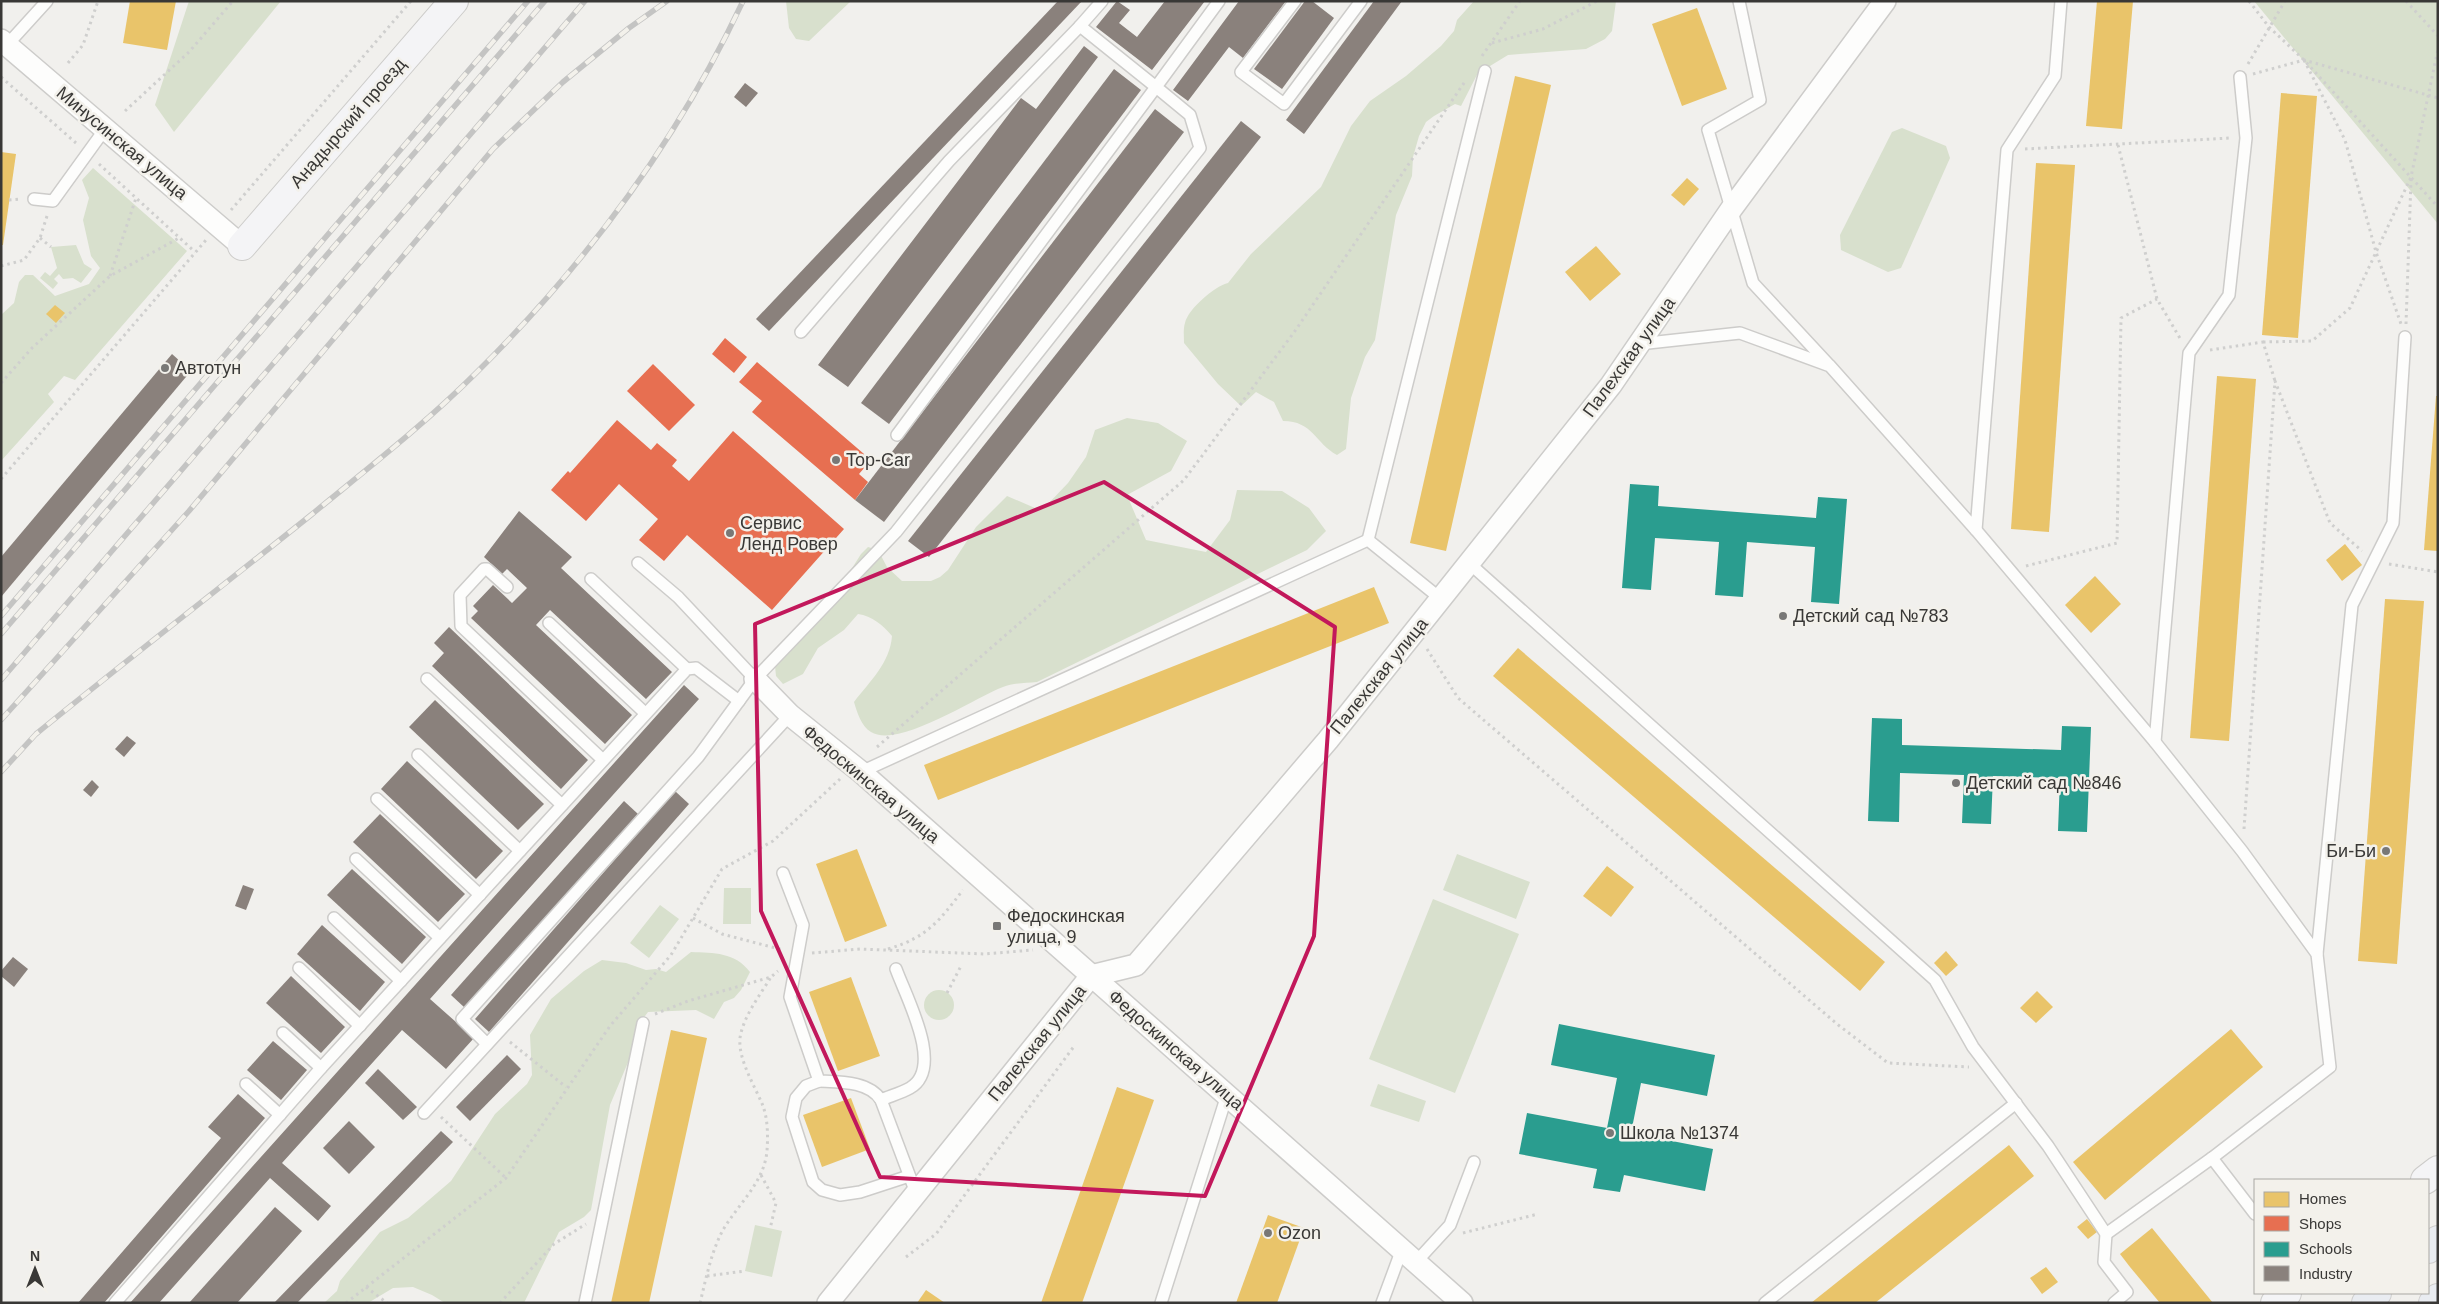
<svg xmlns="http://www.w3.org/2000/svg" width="2439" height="1304" viewBox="0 0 2439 1304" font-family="Arial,sans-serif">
<rect width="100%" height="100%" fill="#f1f0ed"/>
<g fill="#d8e0cd">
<path d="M189,1h92l-107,131 -19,-27z"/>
<path d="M786,1h65l-42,40 -13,-2 -7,-11z"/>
<path d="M1474,1h142l-4,30 -7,8 -19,10 -78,6 -18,11 -10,3 -19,37 -6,-2 -21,12 -8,6 -7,14 -6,21 -1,19 -16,39 -21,125 -10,17 -14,41 -5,51 -9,6c-22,-12 -24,-34 -54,-34l-9,-19 -18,-10 -15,14 -23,-22 -34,-41c0,-6 -1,-14 1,-20 3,-14 30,-37 43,-40l23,-29 70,-67 30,-61 19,-25 36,-25 35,-30 13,-15 3,-11z"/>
<path d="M2254,1h184v223z"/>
<path d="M1902,128l44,18 4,12 -49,110 -13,4 -47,-22 -1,-15 52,-103z"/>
<path d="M93,168l94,83 -112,129 -11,-4 -16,18 6,8 -53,59v-146l13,-12 5,-21 6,-7h8l22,21 34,-12 11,-16 -9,-12 -8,-36 6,-22 -7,-18z"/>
<path d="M76,245l8,19 8,5 -11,14 -8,-5 -10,1 -4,-5 -5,5 4,4 -5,6 -13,-11 5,-6 5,4 7,-8 -6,-21z"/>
<path d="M1127,418l31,5 29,18 -16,30 -44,24 19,45 60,12 24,-32 7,-30 45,1 27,17 17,23 -19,19 -270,132c-11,1 -24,1 -34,5 -29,11 -105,62 -132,45 -10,-6 -14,-20 -17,-30 16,-21 36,-39 38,-66 -9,-11 -20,-20 -34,-22l-14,16 -26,18 -15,26 -20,10 -7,-8 -1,-10 45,-47 41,-65 7,-7 10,3 9,17 15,14h29l9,-4 8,-7 28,-43 31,-31 28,12 11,-2 22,-23 18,-26 9,-27z"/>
<path d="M1457,854l73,28 -14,37 -73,-29z"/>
<path d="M724,888h27v36h-28z"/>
<path d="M1433,899l86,35 -64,159 -86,-34z"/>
<path d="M660,905l19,14 -30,39 -19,-15z"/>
<path d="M691,952c23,1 44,0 59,20l-9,18 -7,8 -10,4 -10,17 -18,-9 -48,2 -6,8 -2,22 -11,18 -19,45 -19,105 -7,7 -25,15 -35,71h-79l-13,-8 -19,-8 -20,1 -25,15h-44l13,-12 3,-10 40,-49 28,-14 43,-37 44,-67 32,-30 5,-9 -2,-40 21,-36 33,-28 18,-11 24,3 20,7 10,-1 10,3z"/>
<circle cx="939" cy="1005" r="15"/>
<path d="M1378,1084l48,17 -7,21 -49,-16z"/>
<path d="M755,1225l27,6 -10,46 -27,-6z"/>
</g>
<g fill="#e9c46a">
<path d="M130,1h46l-9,49 -44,-7z"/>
<path d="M2097,1h36l-11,128 -36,-3z"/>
<path d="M1697,8l30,81 -45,17 -30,-82z"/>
<path d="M1515,76l36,9 -105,466 -36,-8z"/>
<path d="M2281,93l36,3 -19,242 -36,-3z"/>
<path d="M1,152l15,2 -13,91h-2z"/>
<path d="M2036,163l39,2 -26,367 -38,-3z"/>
<path d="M1687,178l12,11 -15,17 -13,-11z"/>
<path d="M1596,246l25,28 -31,27 -25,-29z"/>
<path d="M55,305l10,8 -9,10 -10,-9z"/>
<path d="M2217,376l39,3 -27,362 -39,-3z"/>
<path d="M2436,396h2v155l-14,-1z"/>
<path d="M2345,544l17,21 -20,16 -16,-21z"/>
<path d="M2095,576l26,28 -30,29 -26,-28z"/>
<path d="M1374,587l15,36 -451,177 -14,-35z"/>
<path d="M2385,599l39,2 -27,363 -39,-3z"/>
<path d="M1518,648l367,314 -25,29 -367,-315z"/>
<path d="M857,849l30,77 -42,16 -29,-78z"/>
<path d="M1607,866l27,21 -23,30 -28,-21z"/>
<path d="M1946,951l12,14 -12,11 -12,-13z"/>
<path d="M851,977l29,79 -42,15 -29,-79z"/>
<path d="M2037,991l16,16 -17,16 -16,-15z"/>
<path d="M2231,1029l32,38 -158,133 -32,-38z"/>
<path d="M671,1030l36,8 -58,265h-38z"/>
<path d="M1117,1087l37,13 -72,203h-41z"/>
<path d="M851,1098l19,51 -48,18 -19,-52z"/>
<path d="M2009,1145l25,31 -159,127h-64z"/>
<path d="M1268,1215l36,13 -27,75h-41z"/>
<path d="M2087,1219l10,13 -9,7 -11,-12z"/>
<path d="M2152,1228l61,75h-53l-30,-36 -10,-13z"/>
<path d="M2046,1267l12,15 -16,12 -12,-16z"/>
<path d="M926,1290l19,13h-28z"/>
</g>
<g fill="#e76f51">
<path d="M725,338l22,19 -13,16 -22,-19z"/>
<path d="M757,362l114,98 -12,14 9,8 -13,18 -103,-88 10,-11 -23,-19z"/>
<path d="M653,364l42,41 -26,26 -42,-40z"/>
<path d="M617,420l34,30 6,-7 20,17 -5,6 17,15 44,-50 111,98 -72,81 -85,-75 -23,26 -25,-21 19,-21 -39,-35 -33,37 -35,-31 17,-19 2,2z"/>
</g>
<g fill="#2a9d8f">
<path d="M1630,484l29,2 -1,20 158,12 2,-21 29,2 -8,105 -28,-2 4,-55 -68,-5 -4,55 -28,-2 4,-53 -64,-4 -4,52 -29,-2z"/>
<path d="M1872,718l30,1v26l159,5 1,-24 29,1 -4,105 -29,-1 2,-53 -67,-2 -2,48 -29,-1 2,-48 -64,-2 -1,49 -31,-1z"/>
<path d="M1559,1024l156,31 -8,41 -66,-13 -10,50 82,16 -8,42 -81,-16 -4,17 -27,-4 4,-19 -78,-15 8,-41 80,15 10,-50 -66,-13z"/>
</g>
<g fill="#8a817c">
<path d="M1058,1h24l-313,330 -13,-12z"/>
<path d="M1117,1l13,9 -11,13 18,14 28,-36h40l-53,69 -56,-43z"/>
<path d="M1239,1h47l-43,57 -14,-11 -41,54 -15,-11z"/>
<path d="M1305,1h7l22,17 -52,71 -28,-20z"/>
<path d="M1374,1h28l-98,133 -18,-14z"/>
<path d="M1084,46l14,11 -250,330 -30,-22 203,-267 15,11z"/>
<path d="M1114,69l27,21 -252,334 -28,-21z"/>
<path d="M745,83l13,10 -12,14 -12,-10z"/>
<path d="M1155,109l29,23 -300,390 -29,-22z"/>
<path d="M1241,121l20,16 -332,420 -21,-16z"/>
<path d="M172,354l19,17 -190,226v-40z"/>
<path d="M519,511l53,46 -11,11 111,104 -26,27 -96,-89 -14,15 96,90 -27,29 -134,-126 7,-7 -5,-5 20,-21 19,18 15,-15 -20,-19 -5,5 -18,-17z"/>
<path d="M449,627l139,133 -27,29 -129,-123 12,-13 -10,-10z"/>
<path d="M684,685l15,14 -269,300 44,39 -28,31 -44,-39 -120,133 49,43 -13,15 -48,-43 -111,125h-29z"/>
<path d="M435,700l109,104 -26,26 -109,-103z"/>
<path d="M127,736l9,7 -12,14 -9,-8z"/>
<path d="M407,761l96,90 -27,28 -95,-90z"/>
<path d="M92,780l7,7 -8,10 -8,-7z"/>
<path d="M675,791l14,13 -200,228 -14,-13z"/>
<path d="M624,801l14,13 -173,194 -14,-13z"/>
<path d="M380,814l85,80 -27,28 -85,-80z"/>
<path d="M352,869l74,68 -24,27 -75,-69z"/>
<path d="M243,885l11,4 -8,21 -11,-4z"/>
<path d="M322,925l63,57 -25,29 -63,-57z"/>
<path d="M13,957l15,12 -14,18 -13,-11v-5z"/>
<path d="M291,976l54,51 -24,26 -55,-50z"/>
<path d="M273,1041l34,29 -26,30 -34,-30z"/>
<path d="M507,1055l14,14 -51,52 -14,-14z"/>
<path d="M378,1069l39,38 -14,13 -38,-37z"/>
<path d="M238,1094l27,24 -161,185h-26l143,-165 -13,-11z"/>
<path d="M349,1121l26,26 -26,27 -26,-26z"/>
<path d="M441,1131l12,11 -156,161h-23z"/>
<path d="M275,1207l27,24 -65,72h-48z"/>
</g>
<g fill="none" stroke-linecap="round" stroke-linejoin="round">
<g stroke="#cdccca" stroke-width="14">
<g id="lane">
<path d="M1295,1l-54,71 43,32 77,-103"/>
<path d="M1739,1l21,99 -52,30 45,153 76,82"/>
<path d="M7,45l40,-44"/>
<path d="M34,199l19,2 52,-72"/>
<path d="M801,332l148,-171 131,-135"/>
<path d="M1639,344l101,-11 90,33 146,164 31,-380 48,-74 6,-75"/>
<path d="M897,435l259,-348 -76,-61 22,-25"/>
<path d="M1976,530l179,212 87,109 75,103 13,113 -118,91 43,56"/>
<path d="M1368,540l117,-469"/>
<path d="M638,563l40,34 77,82"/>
<path d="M1469,563l466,417 38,67 75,99 58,88 -2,28 23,30 -13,11"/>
<path d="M591,579l96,90"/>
<path d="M507,587l-20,-18h-3l-24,26 1,31 142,134"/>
<path d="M549,623l96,90"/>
<path d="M427,679l135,126"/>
<path d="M2155,742l34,-389 40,-58 17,-157 -6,-61"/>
<path d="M418,755l102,96"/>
<path d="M861,772l507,-232 73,59"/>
<path d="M377,799l103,96"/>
<path d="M356,859l84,79"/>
<path d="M783,873l20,52 -13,72 29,84c20,1 50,0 62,19l35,93"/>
<path d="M334,918l67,63"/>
<path d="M2317,954l35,-349 41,-82 12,-186"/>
<path d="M299,968l61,58"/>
<path d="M283,1033l38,35"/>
<path d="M487,1044l-25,-25 236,-262 57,-78 141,-147 304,-384 -10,-33 -34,-28 63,-86"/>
<path d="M819,1081l-13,5 -10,12 -4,19 21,65 9,8 18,5 20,-3 49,-16"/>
<path d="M246,1084l34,31"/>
<path d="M881,1100c9,-4 20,-7 29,-12 35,-20 -4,-91 -14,-119"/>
<path d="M424,1113l366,-398"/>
<path d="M2106,1234l106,-76"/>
<path d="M1416,1262l34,-37 24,-63"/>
<path d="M115,1303l206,-235 366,-399 9,-1 43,33"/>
<path d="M585,1303l58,-280"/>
<path d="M1161,1303l66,-208"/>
<path d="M1382,1303l20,-54"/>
<path d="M1765,1303l251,-200"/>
</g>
</g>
<g stroke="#cdccca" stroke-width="24">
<g id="street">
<path d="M1,40l241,206"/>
<path d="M755,679l35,36 71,57 601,531"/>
<path d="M828,1303l263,-327 45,-11 192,-225 283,-355 121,-177 153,-207"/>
</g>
</g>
<g stroke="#cdccca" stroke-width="30">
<g id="secondary">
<path d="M242,246l212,-245"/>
<path d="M2425,1180l13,-10"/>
<path d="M2275,1303l12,-10"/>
</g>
</g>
<g stroke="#cfcecd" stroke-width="30">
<g id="primary">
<path d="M2428,1249l10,-9"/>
<path d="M2366,1303l11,-10"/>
<path d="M2433,1303l5,-5"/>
</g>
</g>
<g stroke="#cfcfce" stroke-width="3" stroke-dasharray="2.5 4" stroke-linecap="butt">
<path d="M2249,1l20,26 35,33 134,147"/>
<path d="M2406,1l32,35"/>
<path d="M1492,43l51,-14 54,-28"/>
<path d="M1482,56l38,-55"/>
<path d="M2304,60l41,80 31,112 25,72"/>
<path d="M68,63l15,-18 15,-44"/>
<path d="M2248,64l37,-63"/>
<path d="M2253,74l51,-14 134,38"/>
<path d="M1,77l75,66"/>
<path d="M125,111l64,-59 44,-51"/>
<path d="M2118,145l39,154 24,41"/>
<path d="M2025,149l206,-11"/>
<path d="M99,164l96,88"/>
<path d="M9,200l12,-1"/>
<path d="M231,210l180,-209"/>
<path d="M40,238l11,9"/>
<path d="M1,266l23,-6 16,-22 7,-22"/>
<path d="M110,276l26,-78"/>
<path d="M2406,324l5,-144"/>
<path d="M2263,342l49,-1 38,-33 61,-131 27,-128"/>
<path d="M2210,350l53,-8 12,39"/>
<path d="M1,383l31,-35 78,-72 69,-38"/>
<path d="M1,479l205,-239"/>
<path d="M2389,564l49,8"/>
<path d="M2026,566l91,-23 4,-225 36,-19"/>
<path d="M1427,649l31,49 379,326 51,39 81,4"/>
<path d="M877,747l307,-267 111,-149 171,-251"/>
<path d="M2244,829l31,-448 55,142 32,28"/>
<path d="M693,918l29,16 61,16"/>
<path d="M888,949c40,-12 51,-28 75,-59"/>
<path d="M812,953l48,-4 124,5 49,-4"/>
<path d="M947,993l14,-27"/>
<path d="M655,1014l33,-13 83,-24 7,-6"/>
<path d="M510,1042l56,45"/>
<path d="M441,1117l65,61"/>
<path d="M761,1175l15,28 -6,26"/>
<path d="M1463,1233l75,-19"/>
<path d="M906,1257l30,-23 139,-189"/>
<path d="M707,1276l38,-5"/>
<path d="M366,1287l21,16"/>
<path d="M346,1303l160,-125 104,-152 61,-71 51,-86 51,-28 67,-62"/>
<path d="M500,1303l54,-59 32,-20"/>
<path d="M700,1303c6,-24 11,-51 23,-73 15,-26 41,-47 44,-79 1,-14 1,-31 -4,-45 -8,-20 -25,-46 -23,-68 3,-21 20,-43 31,-61"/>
</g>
<use href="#lane" stroke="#fdfdfc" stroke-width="11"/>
<use href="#street" stroke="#fdfdfc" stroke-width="21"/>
<use href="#secondary" stroke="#f4f4f6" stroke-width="28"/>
<use href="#primary" stroke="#e9ecf1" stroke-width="28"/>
<g stroke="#c4c4c3" stroke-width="5.5">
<g id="rail">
<path d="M1,616l527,-615"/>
<path d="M1,634l544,-633"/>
<path d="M1,680l584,-679"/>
<path d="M1,720l188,-209 304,-362 70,-67 66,-54 38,-27"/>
<path d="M1,772l35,-38c91,-74 184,-146 275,-219 56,-46 114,-91 165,-142 108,-107 202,-233 267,-372"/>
</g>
</g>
<use href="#rail" stroke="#f3f1eb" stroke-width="4" stroke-dasharray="11" stroke-linecap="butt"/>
</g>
<path fill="none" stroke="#c2185b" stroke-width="4" stroke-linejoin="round" d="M1104,482l231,145 -21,309 -109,260 -325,-19 -119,-266 -6,-287z"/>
<g fill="#797876" stroke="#f3f1eb" stroke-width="2">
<circle cx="165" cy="368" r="5"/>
<circle cx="836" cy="460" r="5"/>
<circle cx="730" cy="533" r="5"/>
<circle cx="1783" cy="616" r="5"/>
<circle cx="1956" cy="783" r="5"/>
<circle cx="2386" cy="851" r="5"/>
<rect x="992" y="921" width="10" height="10" rx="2.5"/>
<circle cx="1610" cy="1133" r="5"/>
<circle cx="1268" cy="1233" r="5"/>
</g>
<g text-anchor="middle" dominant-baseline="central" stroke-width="5" stroke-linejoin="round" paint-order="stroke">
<g font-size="18" fill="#393836" stroke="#f3f1eb">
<text transform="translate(348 123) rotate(-49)">Анадырский проезд</text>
<text transform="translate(122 143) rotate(40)">Минусинская улица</text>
<text transform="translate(1629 357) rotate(-54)">Палехская улица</text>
<text transform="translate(1379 676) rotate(-51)">Палехская улица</text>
<text transform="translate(871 784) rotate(40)">Федоскинская улица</text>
<text transform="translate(1037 1043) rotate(-51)">Палехская улица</text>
<text transform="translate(1176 1050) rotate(41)">Федоскинская улица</text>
</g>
<g font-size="18" fill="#393836" stroke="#f3f1eb" text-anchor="start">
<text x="175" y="368">Автотун</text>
<text x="846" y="460">Top-Car</text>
<text x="740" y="523">Сервис<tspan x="740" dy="21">Ленд Ровер</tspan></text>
<text x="1793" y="616">Детский сад №783</text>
<text x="1966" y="783">Детский сад №846</text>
<text x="2376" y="851" text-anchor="end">Би-Би</text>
<text x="1007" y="916">Федоскинская<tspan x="1007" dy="21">улица, 9</tspan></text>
<text x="1620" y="1133">Школа №1374</text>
<text x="1278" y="1233">Ozon</text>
</g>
</g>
<rect width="2439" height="1304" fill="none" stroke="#393836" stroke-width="5"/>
<rect x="2254" y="1179" width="175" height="115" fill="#f3f1eb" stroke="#a9a7a3"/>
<rect x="2264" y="1192" width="25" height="15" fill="#e9c46a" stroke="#a9a7a3"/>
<text x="2299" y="1204" font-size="15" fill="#393836">Homes</text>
<rect x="2264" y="1216" width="25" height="15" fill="#e76f51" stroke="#a9a7a3"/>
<text x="2299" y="1229" font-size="15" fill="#393836">Shops</text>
<rect x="2264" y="1242" width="25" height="15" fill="#2a9d8f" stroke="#a9a7a3"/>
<text x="2299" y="1254" font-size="15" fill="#393836">Schools</text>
<rect x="2264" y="1266" width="25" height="15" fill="#8a817c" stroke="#a9a7a3"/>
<text x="2299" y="1279" font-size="15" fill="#393836">Industry</text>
<g transform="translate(35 1269)" stroke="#f3f1eb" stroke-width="4" paint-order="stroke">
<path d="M0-4L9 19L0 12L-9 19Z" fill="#393836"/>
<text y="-8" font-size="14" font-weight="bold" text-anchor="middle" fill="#393836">N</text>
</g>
</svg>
